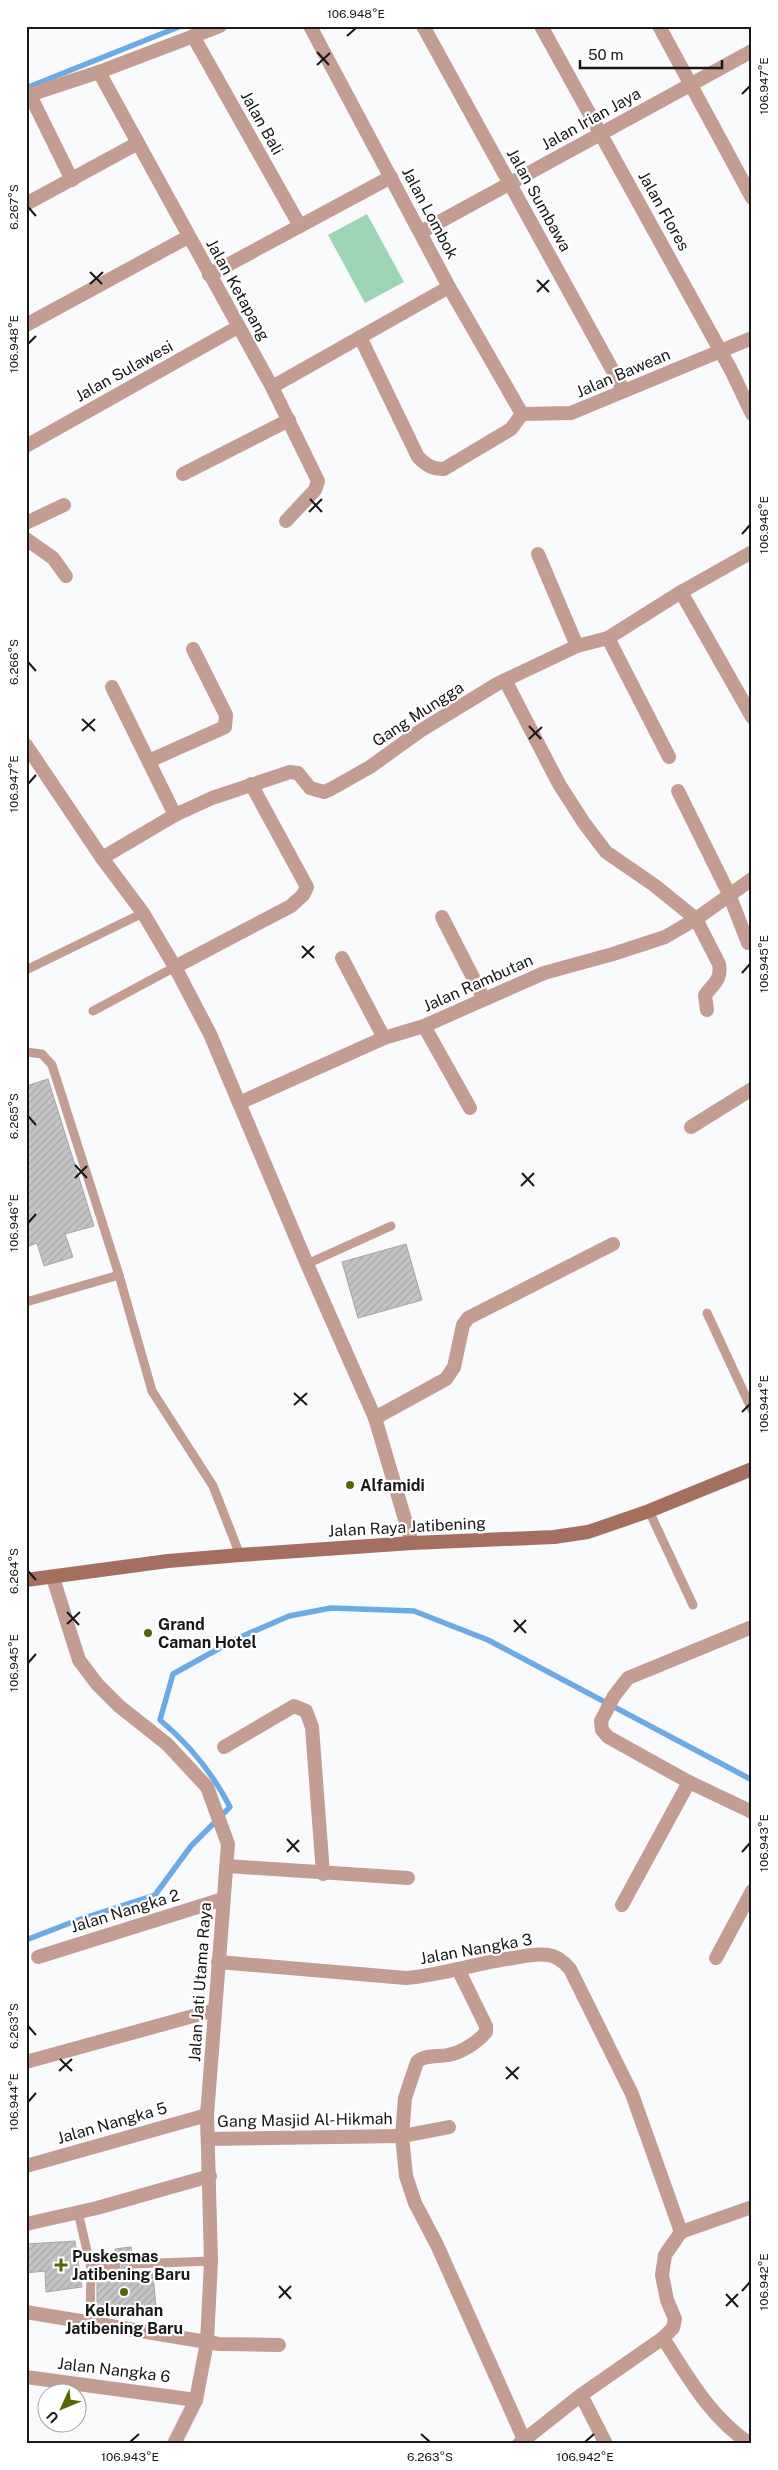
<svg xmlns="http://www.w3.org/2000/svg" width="778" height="2470" viewBox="0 0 778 2470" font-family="'Public Sans',sans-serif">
<defs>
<pattern id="building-hatch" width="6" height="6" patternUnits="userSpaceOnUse" patternTransform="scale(1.25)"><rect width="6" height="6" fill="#c5c3c6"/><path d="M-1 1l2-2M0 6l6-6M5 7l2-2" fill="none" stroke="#a8a7aa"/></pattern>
</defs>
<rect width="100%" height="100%" fill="#f9fafc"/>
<path fill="#9dd5b4" d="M367,214l37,68 -39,21 -37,-68z"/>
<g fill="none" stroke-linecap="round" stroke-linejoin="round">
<g stroke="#6baae4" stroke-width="5.5">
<path d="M26,88l155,-62"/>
<path d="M26,1940l49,-19 80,-26 36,-49 39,-39c-17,-33 -41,-63 -70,-87l13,-46 63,-35 53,-23 42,-8 83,3 74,29 264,140"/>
</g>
</g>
<g fill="url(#building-hatch)" stroke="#a6a4a6">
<path d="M48,1079l46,147 -29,8 8,23 -29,9 -7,-23 -11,4v-161z"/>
<path d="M406,1244l16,56 -64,18 -16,-56z"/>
<path d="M75,2241l7,46 -36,5 -1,-21 -19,2v-29z"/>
<path d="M131,2247l2,11 -5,3v6l6,3 1,3 18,1 3,33 -59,7v-39l23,-4 2,-6 -6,-5 -1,-11z"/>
</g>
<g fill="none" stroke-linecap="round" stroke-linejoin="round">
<g stroke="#c39d91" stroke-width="9">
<path d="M26,970l117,-57"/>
<path d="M93,1011l82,-44"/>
<path d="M26,1052l16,2 10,11 67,210 33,116 61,95 27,69"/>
<path d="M307,1264l84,-38"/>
<path d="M26,1302l93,-27"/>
<path d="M707,1313l45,97"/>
<path d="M649,1511l44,94"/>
<path d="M78,2212l13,56"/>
<path d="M133,2264l78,-3"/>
<path d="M90,2323l1,-55 25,-2"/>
</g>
<g stroke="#c39d91" stroke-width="14">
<path d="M310,26l139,261 73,127"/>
<path d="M423,26l201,365"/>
<path d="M541,26l190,344 21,44"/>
<path d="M659,26l93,172"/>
<path d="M193,36l107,190"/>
<path d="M99,72l173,315 46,94 -3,9 -29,31"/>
<path d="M30,95l42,85"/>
<path d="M26,96l73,-24 121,-46"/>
<path d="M26,204l112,-61"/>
<path d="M421,232l331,-181"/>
<path d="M209,275l182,-98"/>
<path d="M26,325l162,-88"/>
<path d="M360,337l58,120c9,9 15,12 26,12l67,-40 11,-15 49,-1 181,-75"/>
<path d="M272,387l177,-100"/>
<path d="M26,446l212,-119"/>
<path d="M183,474l106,-54"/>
<path d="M26,523l38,-18"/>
<path d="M26,539l27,19 13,18"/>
<path d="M538,554l39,92"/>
<path d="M681,592l71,125"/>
<path d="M608,638l61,119"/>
<path d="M505,680l54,104 25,39 22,29 48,33 42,34 23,45c3,16 -6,20 -14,31l2,15"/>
<path d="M112,687l63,128"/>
<path d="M26,745l76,113 41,55 32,54 35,67 97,230 68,154 37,125"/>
<path d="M149,761l76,-34 1,-12 -33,-66"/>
<path d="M678,791l51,103 19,49"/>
<path d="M102,858l73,-43 37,-17 78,-26 8,1 12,15 14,4 7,-3 39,-22 50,-36 77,-47 80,-38 31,-8 73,-46 71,-40"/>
<path d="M442,917l42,82"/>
<path d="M342,958l42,80"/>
<path d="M175,967l116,-61 12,-11 4,-8 -56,-103"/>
<path d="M424,1026l46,82"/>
<path d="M239,1103l145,-65 40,-12 120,-53 69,-19 52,-17 31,-18 56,-40"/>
<path d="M691,1127l61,-38"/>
<path d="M375,1418l71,-39 8,-12 9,-42 5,-7 145,-74"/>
<path d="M752,1627l-124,51 -14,18 -13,25 1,9 6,7 81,45 63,30"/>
<path d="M224,1747l70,-41 12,5 6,16 11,147"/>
<path d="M227,1866l181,12"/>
<path d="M622,1905l67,-123"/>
<path d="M38,1957l185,-58"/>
<path d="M716,1958l36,-67"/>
<path d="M218,1962l188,16c37,-3 71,-15 107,-20 11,-2 24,-5 35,-3 9,1 16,7 22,14l62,125 49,138"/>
<path d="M458,1969l28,57v6c-8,10 -25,21 -38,23 -9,2 -24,-1 -31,7l-12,36 -3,38 4,40 9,27 22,42 89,199"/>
<path d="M26,2062l189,-52"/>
<path d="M208,2139l194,-3 47,-9"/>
<path d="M26,2166l181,-51"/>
<path d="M26,2224l71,-16 113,-32"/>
<path d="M26,2312l193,32 60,1"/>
<path d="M663,2338c25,39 47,79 87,106"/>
<path d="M26,2377l170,23"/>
<path d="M581,2395l25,49"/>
<path d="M519,2444l62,-49 82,-57 10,-10 2,-9 -8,-19 -5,-25 3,-20 16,-23 71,-25"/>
</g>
<path stroke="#c39d91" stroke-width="14" d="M53,1578l26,82 18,24 22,22 48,38 40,43 21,57 -21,271 4,146 -4,81 -11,58 -22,44"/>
<path stroke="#a56f5f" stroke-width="14" d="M26,1580l142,-19 72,-6 172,-12 142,-6 34,-5 61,-21 103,-42"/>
</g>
<path fill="none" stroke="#181819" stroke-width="2" d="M347,36l9,-8M317,52l12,13M317,65l13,-12M742,94l8,-8M28,207l8,9M90,272l12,12M537,280l12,12M90,284l13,-12M537,292l12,-12M28,344l8,-8M310,499l12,13M309,512l13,-13M742,534l8,-9M28,662l8,9M82,719l13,12M529,726l12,13M82,731l13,-12M529,739l13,-12M28,784l8,-9M302,946l12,12M302,958l12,-12M742,973l8,-9M28,1116l8,9M75,1165l12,13M522,1173l12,13M75,1178l12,-12M521,1186l13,-13M28,1223l8,-9M294,1393l13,12M294,1405l13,-12M742,1412l8,-8M28,1571l8,9M67,1612l12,13M514,1620l12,13M67,1624l13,-12M514,1632l12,-12M28,1663l8,-9M287,1839l12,13M287,1852l12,-12M742,1852l8,-9M28,2026l8,9M60,2059l12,12M506,2067l12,12M59,2071l13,-12M506,2079l13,-12M28,2102l8,-9M279,2286l12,13M742,2291l8,-9M726,2294l12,13M279,2298l12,-12M726,2306l12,-12M421,2434l9,8M130,2442l9,-8M585,2442l9,-8"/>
<g fill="#586408" stroke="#fff" stroke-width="2">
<circle cx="350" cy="1485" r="5"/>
<circle cx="148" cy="1633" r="5"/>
<path d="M58.5 2257.5h5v5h5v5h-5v5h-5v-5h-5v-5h5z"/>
<circle cx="124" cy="2292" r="5"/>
</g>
<g text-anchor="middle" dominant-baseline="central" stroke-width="4.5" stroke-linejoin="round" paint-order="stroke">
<g font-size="16" fill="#181819" stroke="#fff">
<text transform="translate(591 119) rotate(-29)">Jalan Irian Jaya</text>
<text transform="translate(262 123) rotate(61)">Jalan Bali</text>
<text transform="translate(539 200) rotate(61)">Jalan Sumbawa</text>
<text transform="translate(664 211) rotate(61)">Jalan Flores</text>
<text transform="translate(430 213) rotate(62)">Jalan Lombok</text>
<text transform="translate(238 290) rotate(61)">Jalan Ketapang</text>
<text transform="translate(124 371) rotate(-29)">Jalan Sulawesi</text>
<text transform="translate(623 373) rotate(-23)">Jalan Bawean</text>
<text transform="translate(418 714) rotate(-33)">Gang Mungga</text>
<text transform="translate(478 983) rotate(-24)">Jalan Rambutan</text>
<text transform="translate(407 1527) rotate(-3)">Jalan Raya Jatibening</text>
<text transform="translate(125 1911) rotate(-17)">Jalan Nangka 2</text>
<text transform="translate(476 1949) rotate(-10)">Jalan Nangka 3</text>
<text transform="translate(200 1982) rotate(-86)">Jalan Jati Utama Raya</text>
<text transform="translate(305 2120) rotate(-1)">Gang Masjid Al-Hikmah</text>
<text transform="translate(112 2123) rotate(-16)">Jalan Nangka 5</text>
<text transform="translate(114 2370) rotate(7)">Jalan Nangka 6</text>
</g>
<g font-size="16" font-weight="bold" fill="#181819" stroke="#fff" text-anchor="start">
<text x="360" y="1485">Alfamidi</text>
<text x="158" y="1624">Grand<tspan x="158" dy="18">Caman Hotel</tspan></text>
<text x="72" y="2256">Puskesmas<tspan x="72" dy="18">Jatibening Baru</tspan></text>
<text x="124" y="2310" text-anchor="middle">Kelurahan<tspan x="124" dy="18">Jatibening Baru</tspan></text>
</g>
</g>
<rect width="778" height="2470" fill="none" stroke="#ffffff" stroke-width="55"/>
<g transform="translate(62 2408) rotate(226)"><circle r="24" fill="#ffffff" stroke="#a3a3a3"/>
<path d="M0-4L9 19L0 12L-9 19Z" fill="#586408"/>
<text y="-8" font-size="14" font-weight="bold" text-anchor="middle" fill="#181819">U</text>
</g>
<path d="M580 60v8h142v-8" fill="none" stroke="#181819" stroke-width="2.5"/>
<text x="588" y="60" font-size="15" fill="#181819" stroke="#ffffff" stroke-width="4" paint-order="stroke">50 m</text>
<rect x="28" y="28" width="722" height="2414" fill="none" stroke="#181819" stroke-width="2"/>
<g font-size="12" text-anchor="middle" fill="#181819">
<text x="356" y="18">106.948°E</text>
<text transform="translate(764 86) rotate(-90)" y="4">106.947°E</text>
<text transform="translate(14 207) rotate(-90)" y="4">6.267°S</text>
<text transform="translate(14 344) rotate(-90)" y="4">106.948°E</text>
<text transform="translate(764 525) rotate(-90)" y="4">106.946°E</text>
<text transform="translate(14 662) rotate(-90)" y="4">6.266°S</text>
<text transform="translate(14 784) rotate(-90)" y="4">106.947°E</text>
<text transform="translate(764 964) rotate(-90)" y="4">106.945°E</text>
<text transform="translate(14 1116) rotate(-90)" y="4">6.265°S</text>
<text transform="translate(14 1223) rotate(-90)" y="4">106.946°E</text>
<text transform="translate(764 1404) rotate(-90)" y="4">106.944°E</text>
<text transform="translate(14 1571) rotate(-90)" y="4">6.264°S</text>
<text transform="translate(14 1663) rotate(-90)" y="4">106.945°E</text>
<text transform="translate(764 1843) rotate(-90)" y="4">106.943°E</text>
<text transform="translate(14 2026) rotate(-90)" y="4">6.263°S</text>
<text transform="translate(14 2102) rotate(-90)" y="4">106.944°E</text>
<text transform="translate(764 2282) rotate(-90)" y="4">106.942°E</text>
<text x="130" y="2461">106.943°E</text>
<text x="430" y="2461">6.263°S</text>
<text x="585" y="2461">106.942°E</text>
</g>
</svg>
